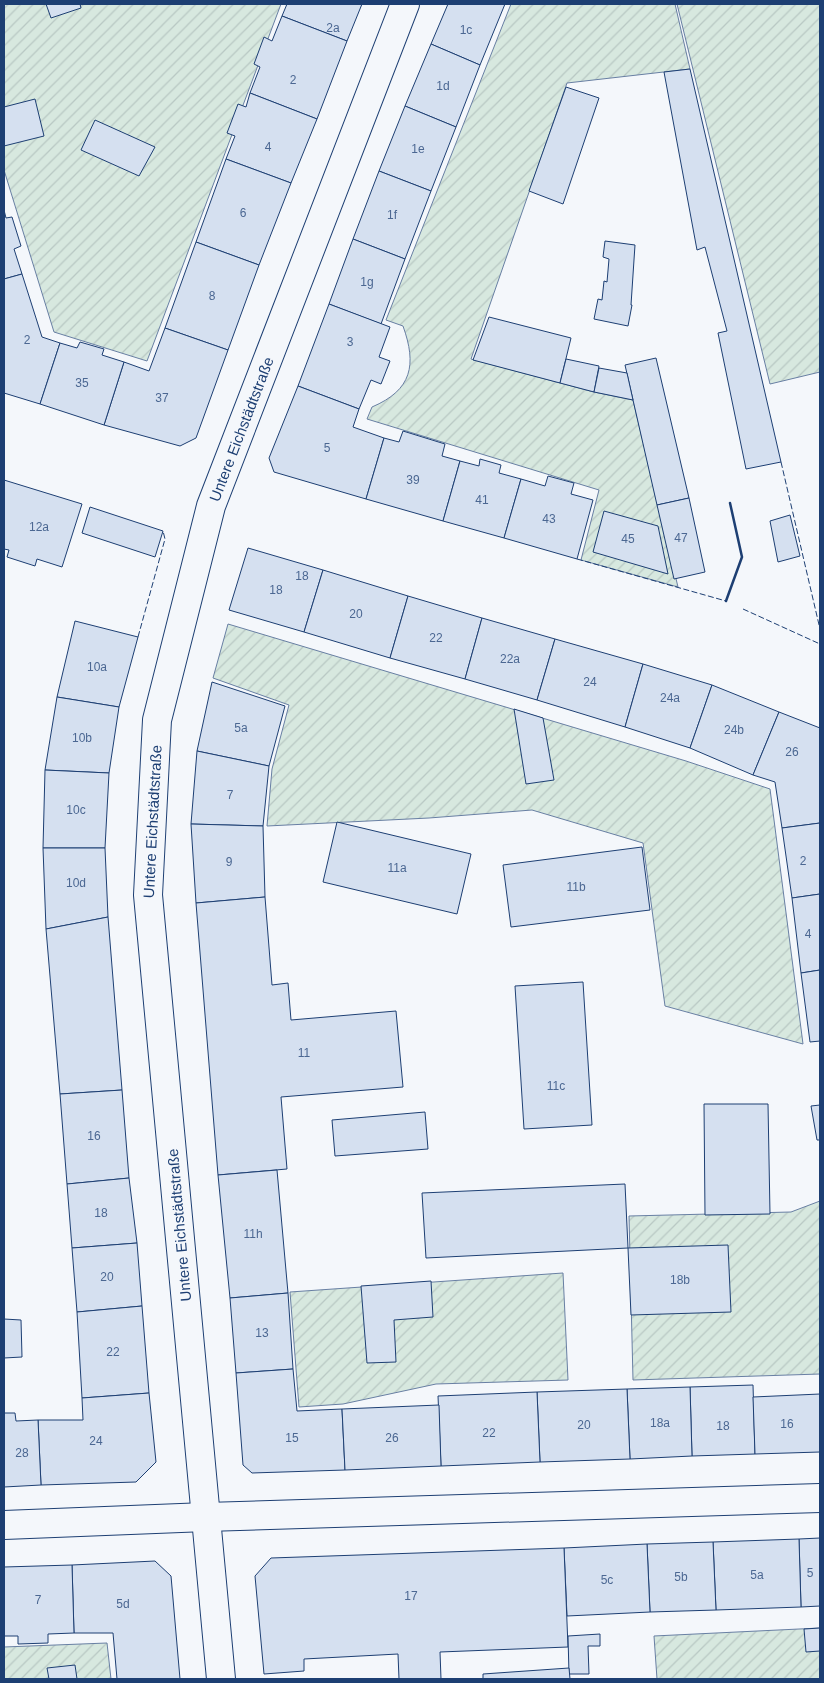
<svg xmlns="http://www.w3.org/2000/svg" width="824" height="1683" viewBox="0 0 824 1683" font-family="Arial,sans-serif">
<defs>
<pattern id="garden-furrows" width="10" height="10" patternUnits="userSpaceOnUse" patternTransform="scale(1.25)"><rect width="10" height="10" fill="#d7e8df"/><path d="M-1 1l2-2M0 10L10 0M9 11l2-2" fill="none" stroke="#b8c8c3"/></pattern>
</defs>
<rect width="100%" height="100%" fill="#f4f7fb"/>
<g fill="url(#garden-furrows)" stroke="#687fa3">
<path d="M4,4h277l-134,357 -93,-29 -50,-162z"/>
<path d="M511,4h164l15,65 -123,14 -96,276 123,33 39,8 45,187 -97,-27 18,-70 -232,-71 5,-12c40,-17 45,-42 31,-81l-17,-6z"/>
<path d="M677,4h143v368l-50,12z"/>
<path d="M228,624l458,137 84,28 33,255 -138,-38 -22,-163 -111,-33 -103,8 -162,8 5,-57 17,-64 -76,-27z"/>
<path d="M820,1201v173l-187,6 -4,-164 162,-4z"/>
<path d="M563,1273l5,107 -132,4 -93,20 -44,3 -9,-115z"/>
<path d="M820,1628v51h-163l-3,-43z"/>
<path d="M107,1643l4,36h-107v-32z"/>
</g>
<g fill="#d5e0f0" stroke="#1d3f73">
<path d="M46,4h34l1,4 -30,10z"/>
<path d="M287,4h75l-15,37 -65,-25z"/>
<path d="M448,4h57l-25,61 -49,-21z"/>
<path d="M282,16l65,25 -30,78 -67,-26 10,-26 -6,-3 10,-27 8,4z"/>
<path d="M431,44l49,21 -24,62 -51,-21z"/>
<path d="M690,69l91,393 -35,7 -28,-136 9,-2 -22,-84 -8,3 -33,-178z"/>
<path d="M566,87l33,11 -36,106 -34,-13z"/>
<path d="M250,93l67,26 -26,64 -65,-24 9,-23 -8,-3 11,-29 8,3z"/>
<path d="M35,99l9,37 -40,10v-39z"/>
<path d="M405,106l51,21 -25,64 -52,-20z"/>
<path d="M95,120l60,27 -16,29 -58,-26z"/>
<path d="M226,159l65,24 -32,82 -63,-23z"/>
<path d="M379,171l52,20 -26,68 -52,-20z"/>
<path d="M4,210l2,8 6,-1 9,29 -7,3 8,25 -18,5z"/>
<path d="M353,239l52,20 -24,65 -52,-20z"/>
<path d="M605,241l30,4 -4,60h1l-4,21 -34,-7 4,-20 4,1 2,-19 3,1 2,-23 -6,-2z"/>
<path d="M196,242l63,23 -31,85 -63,-22z"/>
<path d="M22,274l20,63 18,6 -20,61 -36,-11v-114z"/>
<path d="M329,304l61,23 -11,30 11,4 -9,23 -10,-4 -12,29 -61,-23z"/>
<path d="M489,317l82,21 -11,45 -87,-23z"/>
<path d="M165,328l63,22 -32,88 -16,8 -76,-21 20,-63 25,9z"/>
<path d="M80,342l24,7 -2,6 22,7 -20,63 -64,-21 20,-61 17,5z"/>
<path d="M656,358l33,140 -32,7 -32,-140z"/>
<path d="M566,359l33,7 -5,26 -34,-9z"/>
<path d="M599,368l28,5 6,27 -39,-8z"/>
<path d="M298,386l61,23 -6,18 31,11 -18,61 -92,-27 -5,-14z"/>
<path d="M403,431l42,13 -3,12 18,5 -17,60 -77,-22 18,-61 15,4z"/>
<path d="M480,459l21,6 -2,8 22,6 -17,59 -61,-17 17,-60 19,5z"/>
<path d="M548,476l26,7 -3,11 22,6 -16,59 -73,-21 17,-59 24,7z"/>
<path d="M4,480l78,24 -20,63 -25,-8 -2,7 -28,-9 2,-7 -5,-1z"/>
<path d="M689,498l16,74 -31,7 -17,-74z"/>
<path d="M90,507l73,24 -8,26 -73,-24z"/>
<path d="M604,511l54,15 10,48 -75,-22z"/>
<path d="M790,515l10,41 -22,6 -8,-41z"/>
<path d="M248,548l75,22 -19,62 -75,-22z"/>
<path d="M323,570l85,26 -18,62 -86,-26z"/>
<path d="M408,596l74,22 -17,61 -75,-21z"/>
<path d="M482,618l73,21 -18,61 -72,-21z"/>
<path d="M75,621l63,16 -19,70 -62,-10z"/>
<path d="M555,639l88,25 -18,63 -88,-27z"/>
<path d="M643,664l69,21 -22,63 -65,-21z"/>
<path d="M212,682l73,24 -16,60 -72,-15z"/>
<path d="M712,685l67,27 -26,63 -63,-27z"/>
<path d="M57,697l62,10 -10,66 -64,-3z"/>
<path d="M514,709l29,9 11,62 -28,4z"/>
<path d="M779,712l41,16v95l-38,5 -7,-46 -22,-7z"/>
<path d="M197,751l72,15 -6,60 -72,-2z"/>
<path d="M45,770l64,3 -4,75h-62z"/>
<path d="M337,822l134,32 -14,60 -134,-32z"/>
<path d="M820,823v71l-28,4 -10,-70z"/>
<path d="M191,824l72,2 2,71 -69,6z"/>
<path d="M642,847l8,63 -139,17 -8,-62z"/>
<path d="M43,848h62l3,69 -62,12z"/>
<path d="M820,894v76l-19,3 -9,-75z"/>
<path d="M265,897l7,88 16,-2 3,37 105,-9 7,76 -122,10 6,72 -69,6 -22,-272z"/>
<path d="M108,917l14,173 -62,4 -14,-165z"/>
<path d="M820,970v71l-10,1 -9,-69z"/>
<path d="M583,982l9,143 -68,4 -9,-143z"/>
<path d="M122,1090l7,88 -62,6 -7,-90z"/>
<path d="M704,1104h64l2,110 -65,1z"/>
<path d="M820,1105v35h-3l-6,-34z"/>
<path d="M425,1112l3,37 -93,7 -3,-36z"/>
<path d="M277,1170l11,123 -58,5 -12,-123z"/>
<path d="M129,1178l8,65 -65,5 -5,-64z"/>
<path d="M625,1184l3,64 -202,10 -4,-65z"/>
<path d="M137,1243l5,63 -65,6 -5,-64z"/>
<path d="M728,1245l3,67 -100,3 -3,-67z"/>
<path d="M431,1281l2,36 -39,3 2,42 -29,1 -6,-77z"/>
<path d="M288,1293l5,76 -57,4 -6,-75z"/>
<path d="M142,1306l7,87 -67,5 -5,-86z"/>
<path d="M4,1319l17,1 1,37 -18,1z"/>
<path d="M293,1369l4,42 45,-2 3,61 -93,3 -9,-8 -7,-92z"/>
<path d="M753,1385l2,69 -63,2 -2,-69z"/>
<path d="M690,1387l2,69 -62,3 -3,-70z"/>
<path d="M627,1389l3,70 -90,3 -3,-70z"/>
<path d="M537,1392l3,70 -99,4 -3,-70z"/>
<path d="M149,1393l7,69 -20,20 -95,3 -3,-65h45l-1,-22z"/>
<path d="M820,1394v58l-65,2 -2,-57z"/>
<path d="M439,1405l2,61 -96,4 -3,-61z"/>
<path d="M4,1413h11l1,8 22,-1 3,65 -37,2z"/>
<path d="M820,1538v68l-19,1 -2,-68z"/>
<path d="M799,1539l2,68 -85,3 -3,-68z"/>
<path d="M713,1542l3,68 -66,2 -3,-68z"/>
<path d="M647,1544l3,68 -83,4 -3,-68z"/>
<path d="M564,1548l4,99 -128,5 1,27h-42l-1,-25 -94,5v12l-40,3 -9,-98 16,-18z"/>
<path d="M155,1561l16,15 9,103h-63l-4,-46h-39l-2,-68z"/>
<path d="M72,1565l2,68 -26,1v9l-30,1v-8h-14v-69z"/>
<path d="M820,1628v23l-14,1 -2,-23z"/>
<path d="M600,1634v12h-12l1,28h-20l-1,-38z"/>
<path d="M75,1665l2,14h-28l-2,-11z"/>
<path d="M569,1668l1,11h-87v-5z"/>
</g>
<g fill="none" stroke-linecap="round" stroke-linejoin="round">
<g stroke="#1d3f73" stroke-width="30">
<g id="minor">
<path d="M4,1525l202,-8 614,-19"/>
<path id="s1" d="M221,1679l-73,-784 9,-175 54,-214 194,-502"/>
</g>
</g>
<use href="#minor" stroke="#f4f7fb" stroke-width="28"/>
<g stroke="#1d3f73" stroke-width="1" stroke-dasharray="6 2.5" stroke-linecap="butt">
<path d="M781,462l39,167"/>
<path d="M577,559l149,42"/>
<path d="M743,609l77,35"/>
<path d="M138,637l27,-98 -2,-8"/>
</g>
<path stroke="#1d3f73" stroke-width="2.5" d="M726,601l16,-44 -12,-54"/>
</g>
<g text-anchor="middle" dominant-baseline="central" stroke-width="4" stroke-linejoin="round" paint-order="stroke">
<g font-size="12" fill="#4b6792">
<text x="333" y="28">2a</text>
<text x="466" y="30">1c</text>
<text x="293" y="80">2</text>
<text x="443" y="86">1d</text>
<text x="268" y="147">4</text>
<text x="418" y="149">1e</text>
<text x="243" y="213">6</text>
<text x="392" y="215">1f</text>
<text x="367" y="282">1g</text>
<text x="212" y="296">8</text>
<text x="27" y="340">2</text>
<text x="350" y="342">3</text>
<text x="82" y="383">35</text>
<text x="162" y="398">37</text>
<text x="327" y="448">5</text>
<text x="413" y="480">39</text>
<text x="482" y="500">41</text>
<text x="549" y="519">43</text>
<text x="39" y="527">12a</text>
<text x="681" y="538">47</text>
<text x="628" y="539">45</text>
<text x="302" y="576">18</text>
<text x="276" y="590">18</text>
<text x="356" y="614">20</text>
<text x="436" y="638">22</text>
<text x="510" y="659">22a</text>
<text x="97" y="667">10a</text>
<text x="590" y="682">24</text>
<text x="670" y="698">24a</text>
<text x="241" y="728">5a</text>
<text x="734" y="730">24b</text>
<text x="82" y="738">10b</text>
<text x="792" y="752">26</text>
<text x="230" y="795">7</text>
<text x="76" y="810">10c</text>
<text x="803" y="861">2</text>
<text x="229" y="862">9</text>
<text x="397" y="868">11a</text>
<text x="76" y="883">10d</text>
<text x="576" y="887">11b</text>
<text x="808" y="934">4</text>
<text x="304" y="1053">11</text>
<text x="556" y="1086">11c</text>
<text x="94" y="1136">16</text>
<text x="101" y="1213">18</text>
<text x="253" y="1234">11h</text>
<text x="107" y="1277">20</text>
<text x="680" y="1280">18b</text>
<text x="262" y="1333">13</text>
<text x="113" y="1352">22</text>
<text x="660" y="1423">18a</text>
<text x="787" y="1424">16</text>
<text x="584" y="1425">20</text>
<text x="723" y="1426">18</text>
<text x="489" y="1433">22</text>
<text x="292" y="1438">15</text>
<text x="392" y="1438">26</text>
<text x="96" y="1441">24</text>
<text x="22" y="1453">28</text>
<text x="810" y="1573">5</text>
<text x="757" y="1575">5a</text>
<text x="681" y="1577">5b</text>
<text x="607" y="1580">5c</text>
<text x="411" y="1596">17</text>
<text x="38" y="1600">7</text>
<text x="123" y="1604">5d</text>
</g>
<g font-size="15" fill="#1d3f73" stroke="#f4f7fb">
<text stroke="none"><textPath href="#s1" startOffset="1266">Untere Eichstädtstraße</textPath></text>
<text stroke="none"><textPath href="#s1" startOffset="861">Untere Eichstädtstraße</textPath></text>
<text transform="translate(179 1225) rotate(-95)">Untere Eichstädtstraße</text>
</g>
</g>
<rect width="824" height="1683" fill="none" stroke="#1d3f73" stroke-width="10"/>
</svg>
